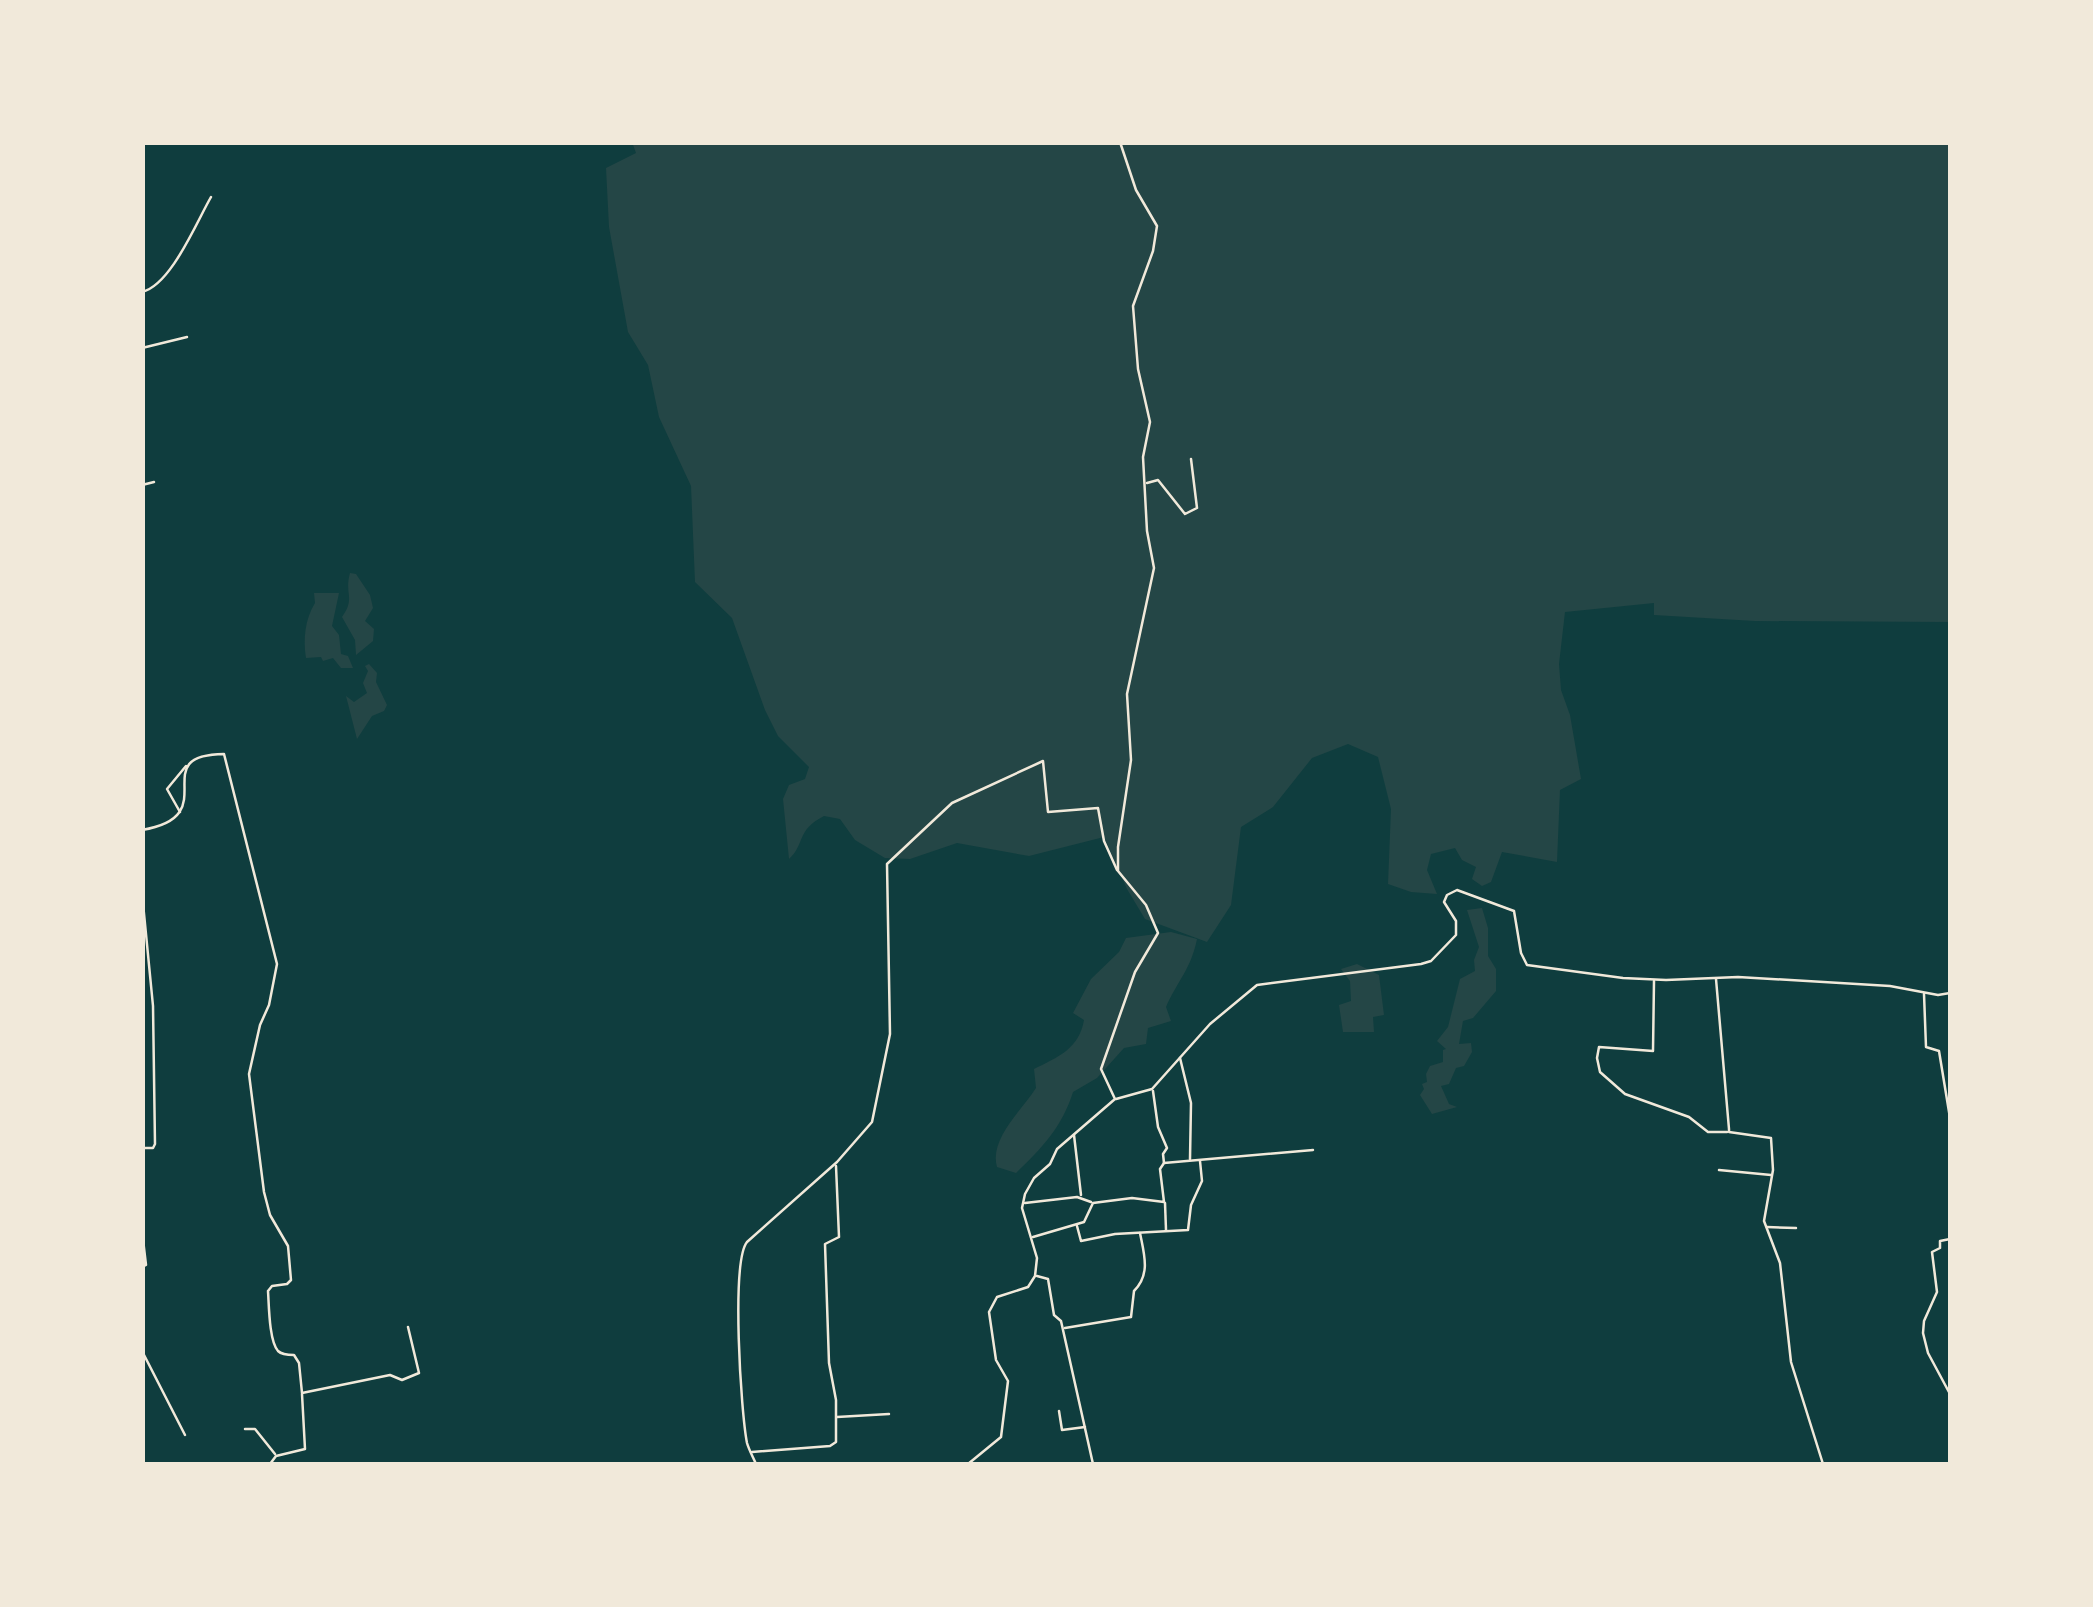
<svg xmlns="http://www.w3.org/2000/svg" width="2093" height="1607" viewBox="0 0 2093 1607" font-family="Georgia,serif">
<rect width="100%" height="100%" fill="#0f3d3e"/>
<g fill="#244646">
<path d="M632,142l1318,1v479l-195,-1 -101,-6v-12l-89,9 -6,52 2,26 9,25 11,64 -21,11 -3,72 -55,-10 -11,30 -9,4 -10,-7 4,-12 -14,-7 -7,-12 -24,6 -4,16 10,24 -26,-2 -23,-8 3,-75 -13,-52 -30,-13 -36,14 -39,49 -32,20 -10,78 -24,37 -62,-23 -18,-30 -23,-52 -75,19 -72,-13 -47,16 -25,-1 -30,-18 -15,-21 -16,-3c-28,14 -19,29 -35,43l-6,-60 6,-14 16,-6 4,-12 -31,-31 -13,-26 -33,-92 -37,-36 -4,-96 -32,-69 -11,-52 -20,-33 -19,-105 -3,-59 30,-15z"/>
<path d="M350,573l6,1 14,21 3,13 -8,13 9,8 -1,12 -17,14 -1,-15 -13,-23c14,-19 2,-23 8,-44z"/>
<path d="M314,593h25l-7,33 7,9 2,19 7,2 5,12h-12l-8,-10 -10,3 -2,-4 -15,1c-3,-19 -1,-39 9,-55z"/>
<path d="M369,664l8,9 -1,9 11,23 -3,6 -12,5 -15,23 -11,-43 8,6 13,-9 -4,-10 5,-12 -3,-5z"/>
<path d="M1482,908l6,20v28l8,13v22l-23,27 -10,3 -4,23 12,-1 1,9 -8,14 -8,2 -7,16 -8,2 8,18 8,3 -25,7 -12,-19 4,-6 -2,-5 5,-2 -1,-8 4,-8 13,-4v-12l3,-1 -9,-8 11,-14 12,-48 15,-8 -1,-11 5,-13 -12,-37z"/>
<path d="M1171,932l26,7c-6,30 -19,41 -31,68l5,14 -23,7 -2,16 -22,4 -27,30 -24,14c-11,35 -31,56 -57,81l-19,-6c-8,-28 25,-57 39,-79l-2,-19c24,-12 45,-20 50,-49l-11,-7 18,-34 28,-27 7,-14z"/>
<path d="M1357,964l22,11 5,40 -11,2 1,15h-31l-4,-27 12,-4 -1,-20 -9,-12z"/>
</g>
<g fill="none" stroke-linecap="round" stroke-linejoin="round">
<g stroke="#f1e9da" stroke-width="2.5">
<path d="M142,292c29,-7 54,-69 69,-95"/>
<path d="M142,348l45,-11"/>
<path d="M1147,483l11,-3 27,34 12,-6 -6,-49"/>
<path d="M142,485l12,-3"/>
<path d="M180,812l-13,-23 19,-23"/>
<path d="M142,830c85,-14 1,-75 82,-76l53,210 -8,41 -9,20 -11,49 15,118 6,23 18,31 3,34 -4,4 -15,2 -4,5c1,14 1,50 10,60 4,4 11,4 16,4l5,8 3,30 88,-18 12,5 17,-7 -11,-46"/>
<path d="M142,893l11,113 2,138 -2,4h-11"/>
<path d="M1716,979l13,150v3l42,6 2,32 -9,51 16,42 11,99 32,102"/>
<path d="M1654,981l-1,70 -54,-4 -2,11 3,14 25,22 64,23 19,15h19"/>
<path d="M1924,994l2,53 13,4 11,67"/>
<path d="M1180,1058l11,45 -1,56"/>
<path d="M1153,1091l5,36 9,21 -4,6 1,9"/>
<path d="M1116,1099l36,-10 58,-65 47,-39 164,-21 10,-3 25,-26v-14l-12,-19 3,-7 10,-5 57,21 7,42 6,12 96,13 43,2 72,-3 152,9 48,9 12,-2"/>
<path d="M1074,1135l7,60"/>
<path d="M1719,1170l52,5"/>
<path d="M1025,1203l52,-6 14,5"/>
<path d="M1165,1203l1,27"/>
<path d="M1077,1226l4,15 34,-7 73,-4 3,-25 11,-24 -2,-20"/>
<path d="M1767,1227l29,1"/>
<path d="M142,1231l4,34 -4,2"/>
<path d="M1033,1237l51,-15 9,-19 39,-5 32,4 -4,-33 4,-6 149,-13"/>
<path d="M1950,1239l-10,2v7l-8,4 5,40 -13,29 -1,12 5,20 22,41"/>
<path d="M1037,1276l11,3 6,36 7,6 32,143"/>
<path d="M1065,1328l66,-11 3,-26c17,-17 10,-37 6,-58"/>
<path d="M142,1351l43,84"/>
<path d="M1059,1411l3,19 23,-3"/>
<path d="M837,1417l52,-3"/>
<path d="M245,1429h10l20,25"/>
<path d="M752,1452l78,-6 6,-4v-42l-7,-37 -4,-119 14,-7 -3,-71"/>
<path d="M270,1464l6,-8 29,-7 -3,-55"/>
<path d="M756,1464c-3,-7 -7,-14 -9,-21 -6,-30 -16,-181 0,-201l90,-80 35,-40 18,-88 -3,-170 65,-61 91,-42 5,51 50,-4 6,33 13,29"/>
<path d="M968,1464l33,-27 7,-56 -12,-21 -7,-48 8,-15 31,-10 7,-11 2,-18 -15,-50 3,-14 9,-16 16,-14 7,-15 58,-50 -14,-30 34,-97 23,-39 -12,-28 -28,-34v-24l13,-87 -4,-66 27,-126 -7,-37 -4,-74 7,-35 -12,-53 -5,-63 20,-55 4,-25 -21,-36 -16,-48"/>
</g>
</g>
<rect width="2093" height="1607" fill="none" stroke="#f1e9da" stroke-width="290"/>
</svg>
